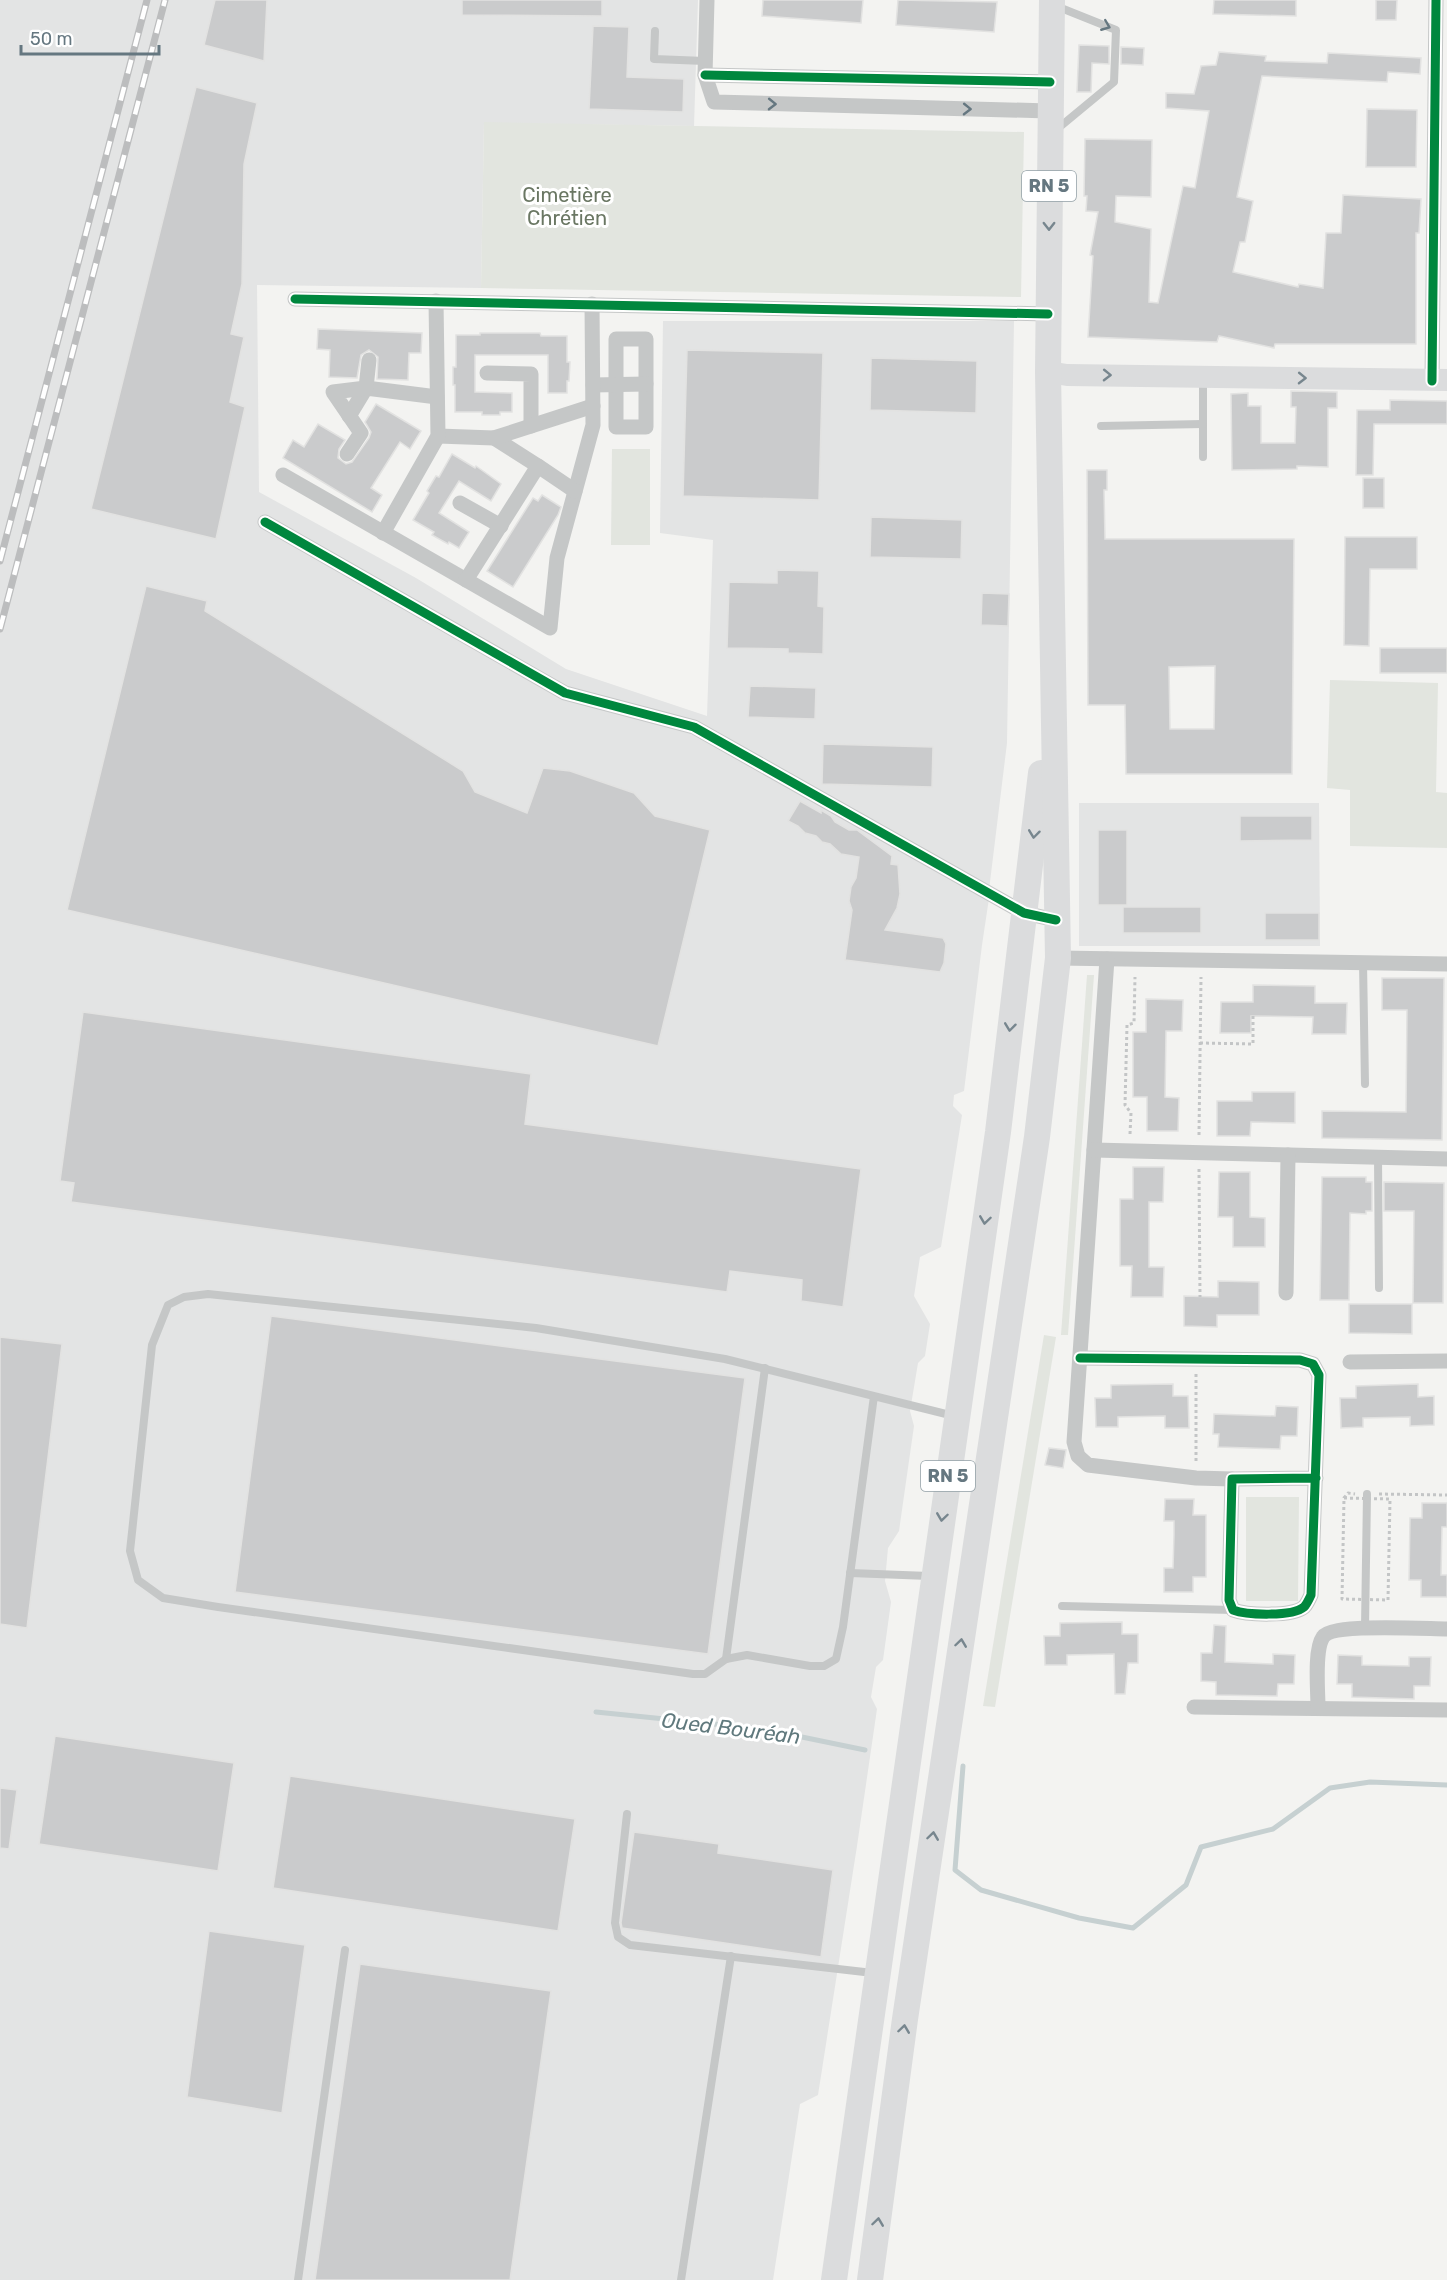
<svg xmlns="http://www.w3.org/2000/svg" width="1447" height="2280" viewBox="0 0 1447 2280" font-family="Rubik,sans-serif">
<rect width="100%" height="100%" fill="#f3f3f1"/>
<g fill="#e3e4e4">
<path d="M0,0h698l-4,126 -210,-3 -3,165 -224,-3 2,207 157,86 150,91 141,47 6,-176 -53,-7 3,-212h351l-7,422 -18,147 2,-5 -9,60 -18,146 -10,4 -1,11 9,9 -21,132 -21,10 -6,39 16,28 -5,32 -7,7 -8,48 4,15 -15,105 -11,17 -3,33 6,21 -8,58 -7,7 -5,30 6,12 -20,137 -39,249 -18,9 -27,176h-773z"/>
<path d="M1079,803h240l1,143h-241z"/>
</g>
<g fill="#e2e5df">
<path d="M484,122l540,10 -3,165 -540,-9z"/>
<path d="M612,449h38v96h-39z"/>
<path d="M1330,680l108,3 -2,109 11,1v55l-97,-2v-56l-23,-2z"/>
<path d="M1087,975h7l-26,360h-7z"/>
<path d="M1044,1335l12,2 -61,370 -12,-1z"/>
<path d="M1246,1497h53l-1,104h-52z"/>
</g>
<g fill="none" stroke-linecap="round" stroke-linejoin="round">
<g stroke="#c6d0d1" stroke-width="5">
<path d="M596,1712l167,17 102,21"/>
<path d="M963,1766l-8,104 26,20 98,28 54,10 53,-43 15,-38 72,-18 57,-41 40,-6 77,3"/>
</g>
</g>
<g fill="#cacbcc" stroke="#e2e2e1" stroke-width="1.5" fill-rule="evenodd">
<path d="M215,0h52l-3,61 -60,-16z"/>
<path d="M462,0h140v16l-140,-1z"/>
<path d="M763,0h100l-2,23 -99,-7z"/>
<path d="M898,0l99,2 -3,30 -98,-7z"/>
<path d="M1214,0h82v16l-83,-2z"/>
<path d="M1376,0h21l-1,20h-20z"/>
<path d="M593,26l36,1 -2,50 57,2 -1,33 -94,-3z"/>
<path d="M1079,45l30,1v18l-17,-1 -1,29h-14z"/>
<path d="M1121,47l23,1 -1,17 -22,-1z"/>
<path d="M1219,52l47,4 -1,5 62,2 1,-10 93,5 -1,16 -32,-2 -1,10 -125,-6 -25,121 16,4 -8,41h-5l-7,30 65,15 1,-3 24,4 3,-55h15l2,-38 78,4 -2,34h-3v111h-141l-1,4 -55,-12 -2,6 -129,-5 5,-81 -3,-1 8,-43 -12,-1 1,-15h-3l1,-57 67,1 -1,57 -35,-1 -1,26 36,7 -2,73 9,1 25,-117 12,2 14,-77 -43,-3v-15l28,1 7,-28 15,-1z"/>
<path d="M196,87l61,16 -13,61 -2,120 -11,50 13,3 -14,65 15,5 -29,132 -125,-30z"/>
<path d="M1367,109l50,1 -1,57h-50z"/>
<path d="M318,329l104,4 -1,20h-12l-1,27 -31,-1 1,-22 -9,-7 -8,5 -4,23 -28,-1 1,-27 -13,-1z"/>
<path d="M480,333h60l1,3h26v26h3l-1,19h-2v12h-19v-38h-73v37l37,1v19h-12v3h-18v-3h-27v-27h-2v-18h3v-32h24z"/>
<path d="M687,350l136,3 -4,147 -136,-4z"/>
<path d="M871,358l106,3 -1,52 -106,-3z"/>
<path d="M1291,391l46,1v16h-9v59l-31,-1v3l-65,1 -1,-76 17,-1v13h13v37h34l1,-36h-5z"/>
<path d="M1390,400l57,1v23h-73l-1,51h-17l1,-65h33z"/>
<path d="M376,404l45,27 -11,18 -10,-7 -29,46 11,7 -10,17 -89,-54 10,-18 11,7 14,-23 27,16 -6,9 -1,9 8,6 6,-2 17,-24 2,-6 -6,-10z"/>
<path d="M452,454l23,14 1,-2 25,18 -10,17 -32,-20 -20,32 30,19 -10,16 -10,-6 -1,2 -16,-9 2,-3 -21,-12 16,-27 -2,-2 9,-15 3,1z"/>
<path d="M1087,470h20v20h-3l1,49h189l-2,235h-166l-1,-69h-37zM1215,666l-1,63h-44l-1,-62z"/>
<rect x="1363" y="478" width="21" height="30"/>
<path d="M542,495l19,12 -3,8 -45,72 -26,-16 46,-73 5,3z"/>
<path d="M871,517l91,3 -1,39 -91,-2z"/>
<path d="M1345,537h72v32h-47l-1,77 -25,-1z"/>
<path d="M777,570l42,1 -1,35 6,1 -1,47 -35,-1v-4l-61,-1 2,-66 48,1z"/>
<path d="M146,586l61,15 -2,10 258,160 12,21 52,21 16,-45 27,3 64,22 21,23 55,14 -52,216 -591,-136z"/>
<path d="M982,593l27,1 -1,32 -27,-1z"/>
<rect x="1380" y="648" width="67" height="25"/>
<path d="M750,686l66,2 -1,31 -67,-2z"/>
<path d="M823,744l110,3 -1,40 -110,-3z"/>
<path d="M800,801l21,12v-3l10,6 4,6 14,8h8l35,26 -1,8 7,1 2,29 -3,14 -12,22 58,8 3,6 -2,19 -4,9 -95,-12 7,-50 -3,-9 2,-14 5,-9 3,-21 -18,-3 -11,-10 -8,-2 -6,-6 -11,-3 -7,-7 -10,-5z"/>
<path d="M1240,816h72v24l-72,1z"/>
<rect x="1098" y="830" width="29" height="75"/>
<rect x="1123" y="907" width="78" height="26"/>
<rect x="1265" y="913" width="54" height="27"/>
<path d="M1382,978h62l-2,162 -120,-2v-27l84,1 1,-102h-25z"/>
<path d="M1253,985l62,1v17h32l-1,31h-34l1,-17 -62,-1v17h-31l1,-31h32z"/>
<path d="M1146,999l37,1 -1,31h-16l-1,66 14,1 -1,33h-31v-34h-14v-65h13z"/>
<path d="M83,1012l448,62 -6,50 336,45 -18,138 -42,-6 1,-21 -72,-9 -3,21 -656,-90 3,-19 -14,-2z"/>
<path d="M1252,1092h43v31l-44,-1 -1,14h-33v-35h35z"/>
<path d="M1133,1167h31l-1,35h-14v65h15l-1,30h-32l1,-31h-12v-67h13z"/>
<path d="M1219,1172h31v45l15,1v29h-32v-30h-15z"/>
<path d="M1322,1177h44v5h6v29h-6v3l-16,-1 -1,87h-29z"/>
<path d="M1384,1182l60,1 -1,120h-30l1,-92h-30z"/>
<path d="M1218,1281l41,1v33h-42v12l-33,-1v-30l34,1z"/>
<path d="M1349,1304h63v30l-63,-1z"/>
<path d="M271,1316l474,62 -37,276 -473,-62z"/>
<path d="M0,1337l62,7 -35,284 -27,-4z"/>
<path d="M1173,1384v12h15l1,32h-24v-12l-47,1v10h-22l-1,-29h16v-13z"/>
<path d="M1418,1384v13l16,-1v29l-24,1v-9l-47,1v9l-22,1 -1,-30h16v-12z"/>
<path d="M1276,1406l22,1 -1,29h-16l-1,13 -62,-2 1,-13h-6l1,-20 61,2z"/>
<path d="M1049,1448l17,2 -3,18 -18,-3z"/>
<path d="M1165,1499h29l-1,16h13v62h-13v15h-29v-24h9l1,-33v-14h-10z"/>
<path d="M1422,1503h25v24h-5l-1,48h6v22h-26v-17h-12l1,-62h12z"/>
<path d="M1122,1622v12h16v29h-10l-3,31h-10l-1,-40 -47,1v10h-22l-1,-29h16v-13z"/>
<path d="M1214,1625l12,1 -1,36 48,2v-10l22,1 -1,29h-16l-1,12 -61,-1v-13l-15,-1v-28h11z"/>
<path d="M1338,1655l24,1v9l47,1v-9h22l-1,29h-16v13l-62,-2v-13h-15z"/>
<path d="M55,1736l179,27 -16,108 -179,-27z"/>
<path d="M290,1776l285,43 -17,112 -285,-43z"/>
<path d="M0,1788l17,2 -8,59 -9,-1z"/>
<path d="M634,1832l85,12 -1,9 115,17 -12,87 -199,-29 -1,-5z"/>
<path d="M209,1931l96,14 -23,168 -95,-16z"/>
<path d="M360,1964l191,27 -41,289h-195z"/>
</g>
<g fill="none" stroke-linecap="round" stroke-linejoin="round">
<g stroke="#c3c5c6" stroke-width="3" stroke-dasharray="3 3" stroke-linecap="butt">
<path d="M1200,1043l53,1v-28"/>
<path d="M1130,1134l1,-21 -6,-8 2,-80 7,-2 1,-46"/>
<path d="M1199,1135l2,-158"/>
<path d="M1199,1169l1,128"/>
<path d="M1196,1374v87"/>
<path d="M1379,1494l68,1"/>
<path d="M1344,1498l46,1 -2,101 -46,-1z"/>
<path d="M1344,1498l4,-5 7,1"/>
</g>
<g stroke="#c5c7c7" stroke-width="8">
<path d="M1056,6l60,24 -2,52 -58,48"/>
<path d="M655,31l-1,28 51,2"/>
<path d="M1203,378v79"/>
<path d="M1101,426l102,-2"/>
<path d="M1363,962l2,122"/>
<path d="M1378,1157l1,131"/>
<path d="M874,1396l-31,231 -7,32 -12,7h-14l-63,-11 -21,4 -21,15h-12l-475,-67 -55,-9 -25,-18 -8,-29 22,-206 16,-40 16,-8 24,-3 328,34 189,31 229,57"/>
<path d="M850,1573l79,3"/>
<path d="M1062,1606l171,4"/>
<path d="M1365,1628l2,-134"/>
<path d="M726,1659l39,-291"/>
<path d="M627,1814l-12,109 3,14 12,8 243,28"/>
<path d="M298,2280l47,-330"/>
<path d="M681,2280l50,-324"/>
</g>
<g stroke="#c5c7c7" stroke-width="15">
<path d="M707,0l-2,75 9,27 335,9"/>
<path d="M705,75l345,7"/>
<path d="M295,299l753,15"/>
<rect x="616" y="339" width="30" height="88"/>
<path d="M487,373l44,1v52"/>
<path d="M1432,381l4,-381"/>
<path d="M593,385l53,-1"/>
<path d="M349,416l17,-28 71,9"/>
<path d="M438,436l56,2 44,28"/>
<path d="M494,438l99,-32"/>
<path d="M347,454l14,-21 -28,-41 33,-4 3,-28"/>
<path d="M283,475l267,153 7,-70 36,-133 -1,-121"/>
<path d="M460,503l41,23"/>
<path d="M265,522l300,171 129,34 330,186 32,7"/>
<path d="M383,533l55,-97 -2,-135"/>
<path d="M466,580l72,-114 37,25"/>
<path d="M1058,958l389,6"/>
<path d="M1107,959l-33,483 4,14 10,9 108,13 36,1"/>
<path d="M1094,1150l353,9"/>
<path d="M1286,1293l2,-138"/>
<path d="M1080,1358l220,2 13,4 6,11 -8,220c-2,4 -4,9 -7,12 -12,10 -58,8 -71,3l-4,-10 3,-121 84,-1"/>
<path d="M1350,1362l97,-1"/>
<path d="M1194,1707l253,3"/>
<path d="M1318,1707c0,-16 -4,-57 5,-70 9,-14 104,-8 124,-8"/>
</g>
<path stroke="#dbdcdd" stroke-width="22" d="M1048,372l19,3 380,5"/>
<g stroke="#dbdcdd" stroke-width="26">
<path d="M834,2280l164,-1148 43,-359"/>
<path d="M870,2280l35,-261 132,-882 21,-179 -10,-586 4,-372"/>
</g>
<g stroke="#bcbdbe" stroke-width="7">
<g id="rail">
<path d="M0,561l147,-561"/>
<path d="M0,629l165,-629"/>
</g>
</g>
<use href="#rail" stroke="#fff" stroke-width="4.5" stroke-dasharray="14" stroke-linecap="butt"/>
<g stroke="#fff" stroke-width="13">
<g id="cycleway">
<path d="M705,75l345,7"/>
<path d="M295,299l753,15"/>
<path d="M1432,381l4,-381"/>
<path d="M265,522l300,171 129,34 330,186 32,7"/>
<path d="M1080,1358l220,2 13,4 6,11 -8,220c-2,4 -4,9 -7,12 -12,10 -58,8 -71,3l-4,-10 3,-121 84,-1"/>
</g>
</g>
<use href="#cycleway" stroke="#00873e" stroke-width="9"/>
</g>
<defs><path id="oneway-chevron" d="M-2-3.5L2.5 0L-2 3.5" fill="none" stroke-width="1.6" stroke-linecap="round" stroke-linejoin="round" transform="scale(1.5)"/></defs>
<g stroke="#657780">
<use href="#oneway-chevron" transform="translate(1106 26) rotate(22)"/>
<use href="#oneway-chevron" transform="translate(772 104) rotate(1)"/>
<use href="#oneway-chevron" transform="translate(967 109) rotate(1)"/>
</g>
<g stroke="#77868e">
<use href="#oneway-chevron" transform="translate(1049 226) rotate(90)"/>
<use href="#oneway-chevron" transform="translate(1107 375) rotate(1)"/>
<use href="#oneway-chevron" transform="translate(1302 378) rotate(1)"/>
<use href="#oneway-chevron" transform="translate(1034 834) rotate(97)"/>
<use href="#oneway-chevron" transform="translate(1010 1027) rotate(97)"/>
<use href="#oneway-chevron" transform="translate(985 1220) rotate(98)"/>
<use href="#oneway-chevron" transform="translate(942 1517) rotate(98)"/>
<use href="#oneway-chevron" transform="translate(961 1643) rotate(-82)"/>
<use href="#oneway-chevron" transform="translate(933 1836) rotate(-82)"/>
<use href="#oneway-chevron" transform="translate(904 2029) rotate(-82)"/>
<use href="#oneway-chevron" transform="translate(878 2222) rotate(-82)"/>
</g>
<g text-anchor="middle" dominant-baseline="central" stroke-width="6" stroke-linejoin="round" paint-order="stroke">
<g fill="#fff" stroke="#93a0a6" stroke-width="1.5">
<rect x="1022" y="171" width="54" height="30" rx="4.5"/>
<rect x="921" y="1461" width="54" height="30" rx="4.5"/>
</g>
<g font-size="18" font-weight="bold" fill="#657780">
<text x="1049" y="186">RN 5</text>
<text x="948" y="1476">RN 5</text>
</g>
<g font-size="20" fill="#6a7763" stroke="#fff">
<text x="567" y="195">Cimetière<tspan x="567" dy="23">Chrétien</tspan></text>
</g>
<g font-size="21" font-style="italic" fill="#60797d" stroke="#fff">
<text transform="translate(731 1728) rotate(7)">Oued Bouréah</text>
</g>
</g>
<path d="M21 45v9h138v-9" fill="none" stroke="#657780" stroke-width="3"/>
<text x="30" y="45" font-size="18" fill="#657780" stroke="#ffffff" stroke-width="4.5" paint-order="stroke">50 m</text>
</svg>
